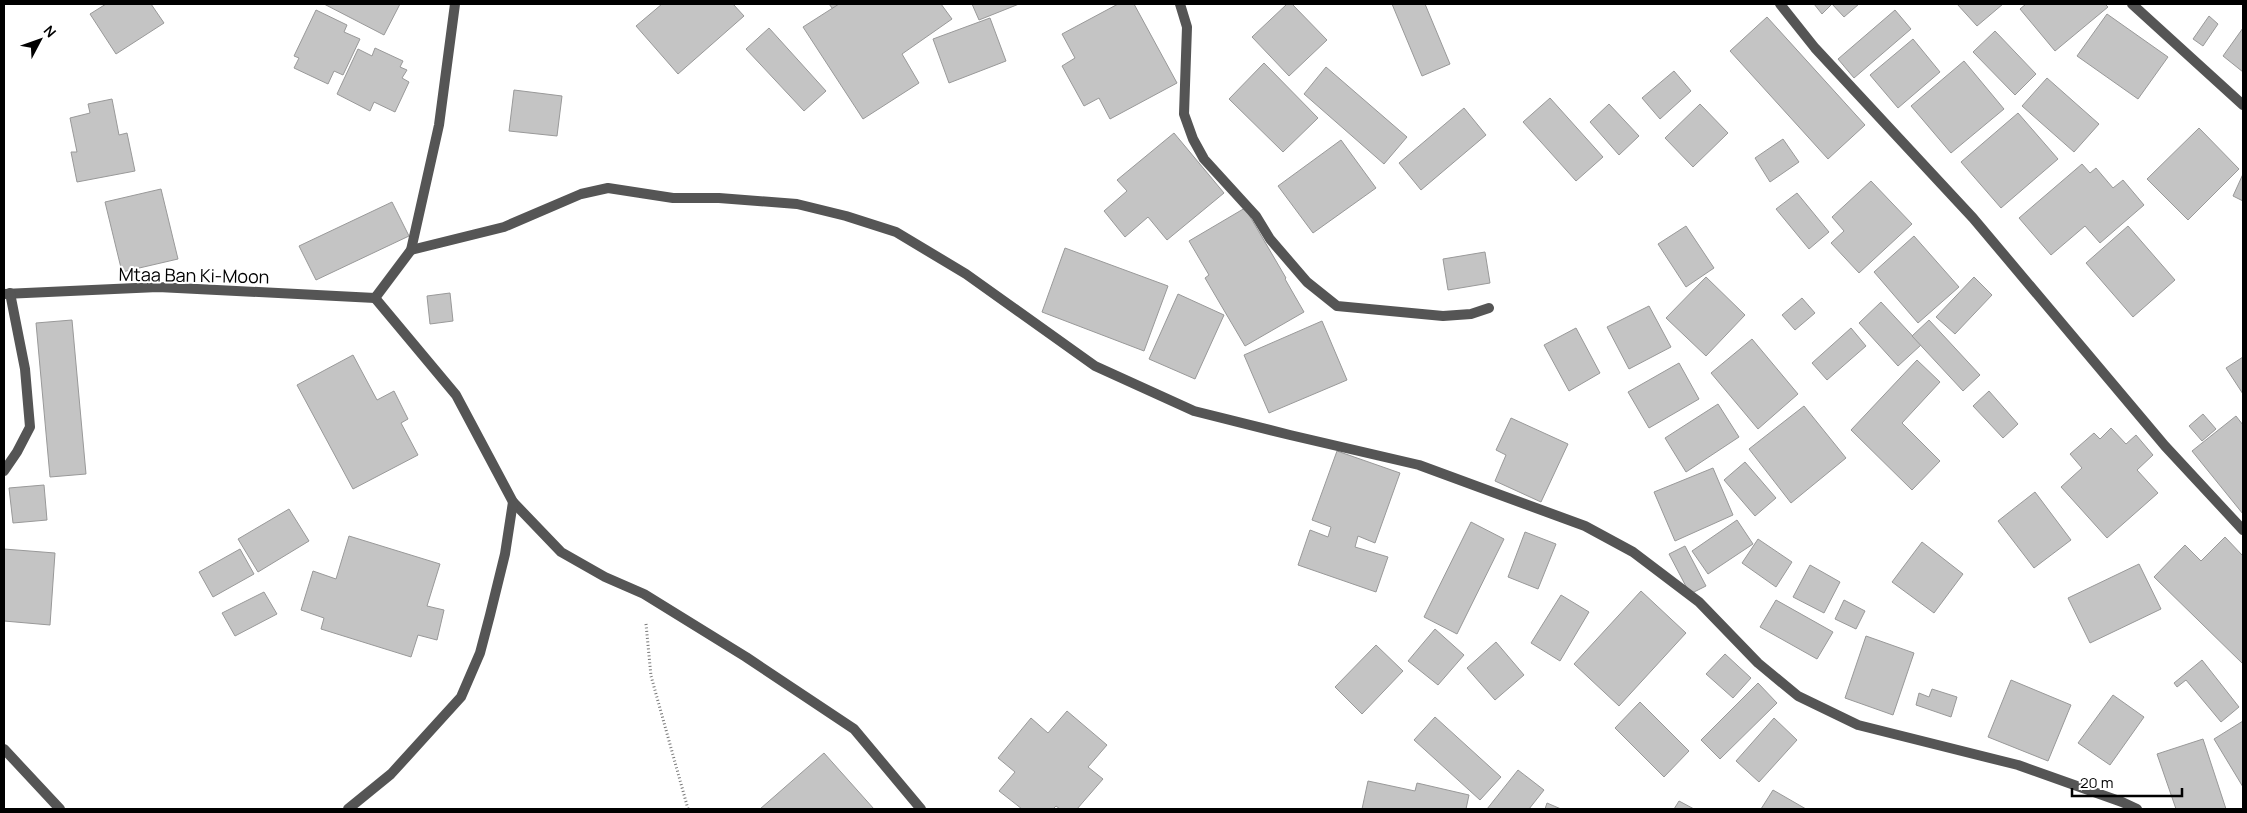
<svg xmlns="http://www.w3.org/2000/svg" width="2247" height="813" viewBox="0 0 2247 813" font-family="Manrope,sans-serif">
<rect width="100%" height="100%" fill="#fff"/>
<g fill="#c4c4c4" stroke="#999">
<path d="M106,4h45l13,19 -48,31 -26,-40z"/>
<path d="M324,4h76l-16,31z"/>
<path d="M662,4h71l11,12 -66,58 -42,-48z"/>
<path d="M829,4h43l-27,21z"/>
<path d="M839,4h102l11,15 -50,35 17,29 -56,36 -60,-92z"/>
<path d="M972,4h47l-40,16z"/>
<path d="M1118,4h16l43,79 -67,36 -11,-21 -15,8 -22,-40 13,-8 -13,-24z"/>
<path d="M1287,4h5l35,36 -38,36 -37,-39z"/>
<path d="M1392,4h33l25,60 -28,12z"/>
<path d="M1814,4h45l-15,13 -12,-13 -10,10z"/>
<path d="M1957,4h46l-26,22z"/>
<path d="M2026,4h79l3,3 -53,44 -35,-42z"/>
<path d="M316,10l31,15 -3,7 16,7 -17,36 -9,-4 -6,13 -34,-16 5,-10 -5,-2z"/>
<path d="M1895,10l16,19 -57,49 -16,-19z"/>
<path d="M2107,14l61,43 -30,42 -61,-43z"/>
<path d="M2209,16l9,8 -15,22 -10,-7z"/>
<path d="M1767,17l98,108 -37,34 -98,-108z"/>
<path d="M990,18l16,43 -57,22 -16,-44z"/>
<path d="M769,28l57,63 -22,20 -58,-62z"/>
<path d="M2243,28v44l-20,-16z"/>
<path d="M1995,31l41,43 -21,21 -42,-43z"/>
<path d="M1913,39l27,33 -42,36 -28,-33z"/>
<path d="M375,48l28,13 -3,6 7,3 -5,8 7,4 -14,30 -21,-10 -4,9 -33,-17 21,-45 14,7z"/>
<path d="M1964,61l40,48 -53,44 -40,-47z"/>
<path d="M1264,63l54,55 -35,34 -54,-53z"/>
<path d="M1326,67l81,70 -23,27 -80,-70z"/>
<path d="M1674,71l17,20 -31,28 -18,-21z"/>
<path d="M2047,78l52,46 -25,28 -52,-46z"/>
<path d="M514,90l48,6 -5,40 -48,-5z"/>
<path d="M1550,98l53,59 -27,24 -53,-59z"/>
<path d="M112,99l7,36 8,-2 8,38 -58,11 -6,-30h6l-7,-34 20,-5 -2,-9z"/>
<path d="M1609,104l30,32 -20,19 -29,-33z"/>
<path d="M1700,104l28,29 -35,34 -28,-29z"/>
<path d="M1464,108l22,27 -65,55 -22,-27z"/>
<path d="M2018,113l40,46 -57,49 -40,-46z"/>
<path d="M2199,128l40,41 -51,51 -41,-41z"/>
<path d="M1174,133l50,60 -57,47 -19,-23 -23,20 -21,-26 23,-20 -10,-11z"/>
<path d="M1783,139l16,23 -29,20 -15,-24z"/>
<path d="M1341,140l35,48 -63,45 -35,-47z"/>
<path d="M2082,164l8,9 6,-5 17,20 10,-8 21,25 -44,38 -15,-17 -34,29 -32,-37z"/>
<path d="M2243,174v27l-10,-5z"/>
<path d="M1871,181l41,43 -53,49 -28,-30 13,-12 -12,-14z"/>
<path d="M161,189l17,70 -56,13 -17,-70z"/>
<path d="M1797,193l32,39 -20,17 -33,-40z"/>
<path d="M392,202l17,34 -93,44 -17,-34z"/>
<path d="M1245,208l41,70 -1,1 19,33 -59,34 -40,-68 4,-3 -20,-34z"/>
<path d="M1686,226l28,42 -28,19 -28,-43z"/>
<path d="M2128,226l47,54 -42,37 -47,-54z"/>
<path d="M1914,236l45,51 -41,36 -44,-51z"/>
<path d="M1065,248l103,38 -24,65 -102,-39z"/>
<path d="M1485,252l5,31 -42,7 -5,-31z"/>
<path d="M1706,277l39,38 -39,41 -40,-38z"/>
<path d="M1974,277l18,18 -37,39 -19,-17z"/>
<path d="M450,293l3,28 -23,3 -3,-28z"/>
<path d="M1178,294l46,21 -29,64 -46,-20z"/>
<path d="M1802,298l13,15 -20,17 -13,-15z"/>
<path d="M1881,302l40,43 -23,21 -39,-43z"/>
<path d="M1649,306l22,41 -42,22 -22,-42z"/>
<path d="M72,320l14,154 -36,3 -14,-154z"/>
<path d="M1929,320l51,55 -17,16 -51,-55z"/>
<path d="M1322,321l25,59 -78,33 -25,-58z"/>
<path d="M1576,328l24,45 -31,18 -25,-46z"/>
<path d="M1851,328l15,18 -39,34 -15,-17z"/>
<path d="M1752,339l46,55 -40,35 -47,-56z"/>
<path d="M353,355l24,45 17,-9 14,28 -7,4 17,32 -65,34 -56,-104z"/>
<path d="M2243,357v37l-17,-26z"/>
<path d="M1917,360l23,22 -38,41 38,38 -28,29 -61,-60z"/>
<path d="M1679,363l20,36 -50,29 -21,-36z"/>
<path d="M1989,391l29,33 -15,14 -30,-32z"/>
<path d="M1718,404l21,33 -53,35 -21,-34z"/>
<path d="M1804,406l42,52 -55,45 -42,-54z"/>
<path d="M2203,414l13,15 -14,12 -13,-15z"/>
<path d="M2236,416l7,9v89l-51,-63z"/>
<path d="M1511,418l57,26 -27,58 -46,-21 11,-26 -10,-5z"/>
<path d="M2111,428l15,16 10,-9 17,20 -16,15 21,23 -51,45 -46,-51 21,-19 -12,-14 24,-21 6,6z"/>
<path d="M1337,451l63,22 -25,70 -17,-7 -3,11 33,10 -12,35 -78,-27 12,-35 18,7 3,-10 -19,-7z"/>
<path d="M1745,462l31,36 -21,18 -31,-36z"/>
<path d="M1713,468l20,47 -58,26 -21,-49z"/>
<path d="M44,485l3,35 -34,3 -4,-35z"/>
<path d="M2035,492l36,48 -37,28 -36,-47z"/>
<path d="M289,509l20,32 -51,31 -20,-33z"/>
<path d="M1737,520l16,24 -45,30 -16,-23z"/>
<path d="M1471,522l33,17 -47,95 -33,-17z"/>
<path d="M1525,532l31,12 -18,45 -30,-12z"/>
<path d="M349,536l91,28 -13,42 17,4 -7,30 -19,-5 -7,22 -90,-28 3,-11 -23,-8 12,-39 23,8z"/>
<path d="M2225,537l18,19v108l-89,-87 31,-32 16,16z"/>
<path d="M1758,539l34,23 -16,25 -34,-24z"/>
<path d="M1922,542l41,32 -29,39 -42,-31z"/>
<path d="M1685,546l21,40 -16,8 -21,-40z"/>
<path d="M4,549l51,4 -5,72 -46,-4z"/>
<path d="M240,549l14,25 -41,23 -14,-25z"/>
<path d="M2139,564l22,45 -71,34 -22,-45z"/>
<path d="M1810,565l30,17 -16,31 -31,-16z"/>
<path d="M1641,591l45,42 -67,73 -45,-42z"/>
<path d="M264,592l13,22 -42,22 -13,-23z"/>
<path d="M1561,595l28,17 -29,49 -29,-18z"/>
<path d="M1776,600l57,32 -16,27 -57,-32z"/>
<path d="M1844,600l21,11 -9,18 -21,-10z"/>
<path d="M1435,629l29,26 -26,30 -30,-24z"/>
<path d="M1866,636l48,17 -21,62 -48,-17z"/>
<path d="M1496,642l28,33 -29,25 -28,-32z"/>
<path d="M1376,645l27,26 -41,43 -27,-27z"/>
<path d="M1725,654l26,24 -18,20 -27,-24z"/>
<path d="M2202,660l37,47 -18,15 -35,-42 -9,7 -3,-4z"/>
<path d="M2011,680l60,25 -23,56 -60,-24z"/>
<path d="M1758,683l19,20 -57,56 -19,-19z"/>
<path d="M1932,689l25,8 -6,20 -35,-12 3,-12 10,4z"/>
<path d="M2113,695l31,22 -34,48 -32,-22z"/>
<path d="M1640,702l49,49 -25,26 -49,-49z"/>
<path d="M1067,711l40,34 -19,22 15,12 -26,30h-17l-4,-3 -3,3h-31l-23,-18 16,-19 -17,-14 33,-40 17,15z"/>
<path d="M1435,717l66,60 -21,23 -66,-60z"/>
<path d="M1774,718l23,22 -38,42 -23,-21z"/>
<path d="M2243,721v66l-29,-48z"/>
<path d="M2203,739l23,70h-50l-19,-55z"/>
<path d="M824,753l50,56h-114z"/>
<path d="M1518,770l26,20 -15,19h-42z"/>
<path d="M1368,781l47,10 2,-8 52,12 -3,14h-104z"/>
<path d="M1773,790l33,19h-45z"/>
<path d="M1679,801l15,8h-20z"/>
<path d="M1547,803l14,6h-16z"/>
</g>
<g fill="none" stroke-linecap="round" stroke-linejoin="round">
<path stroke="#777" stroke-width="3" stroke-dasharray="1 2.5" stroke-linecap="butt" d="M646,624l5,52 37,133"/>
<path stroke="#555" stroke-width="10" d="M4,749l56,60"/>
<g stroke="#555" stroke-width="10">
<path d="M1180,4l7,23 -3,87 9,25 11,20 52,57 14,23 37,43 30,24 106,10 28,-2 18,-6"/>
<path d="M1780,4l35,44 158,170 192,228 78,84"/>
<path d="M2132,4l111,101"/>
<path d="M411,250l93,-23 77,-33 27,-6 65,10h46l78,6 49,12 50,16 70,42 129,92 99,45 96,24 129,30 166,61 48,26 66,50 59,61 40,33 60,29 160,40 104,37 15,7"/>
<path d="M4,294l154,-7 217,11 36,-48 28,-125 16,-121"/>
<path d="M375,298l81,97 57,107 48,50 44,25 39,17 102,63 108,72 67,80"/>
<path d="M4,471l13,-19 13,-25 -5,-58 -15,-76"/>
<path d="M348,809l43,-35 70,-77 19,-44 10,-38 15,-61 8,-52"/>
</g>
</g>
<g text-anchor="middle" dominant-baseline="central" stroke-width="4" stroke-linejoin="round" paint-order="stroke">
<g font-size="18" fill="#000" stroke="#fff">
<text transform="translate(194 275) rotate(1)">Mtaa Ban Ki-Moon</text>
</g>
</g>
<rect width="2247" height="813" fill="none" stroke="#000000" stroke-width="10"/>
<g transform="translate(40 40) rotate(49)" stroke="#ffffff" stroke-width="4" paint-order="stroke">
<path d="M0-4L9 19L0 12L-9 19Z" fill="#000000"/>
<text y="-8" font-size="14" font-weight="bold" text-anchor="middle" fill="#000000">N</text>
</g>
<path d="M2072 788v8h110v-8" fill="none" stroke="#000000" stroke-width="2.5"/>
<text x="2080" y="788" font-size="15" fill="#000000" stroke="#ffffff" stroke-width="4" paint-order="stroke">20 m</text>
</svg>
